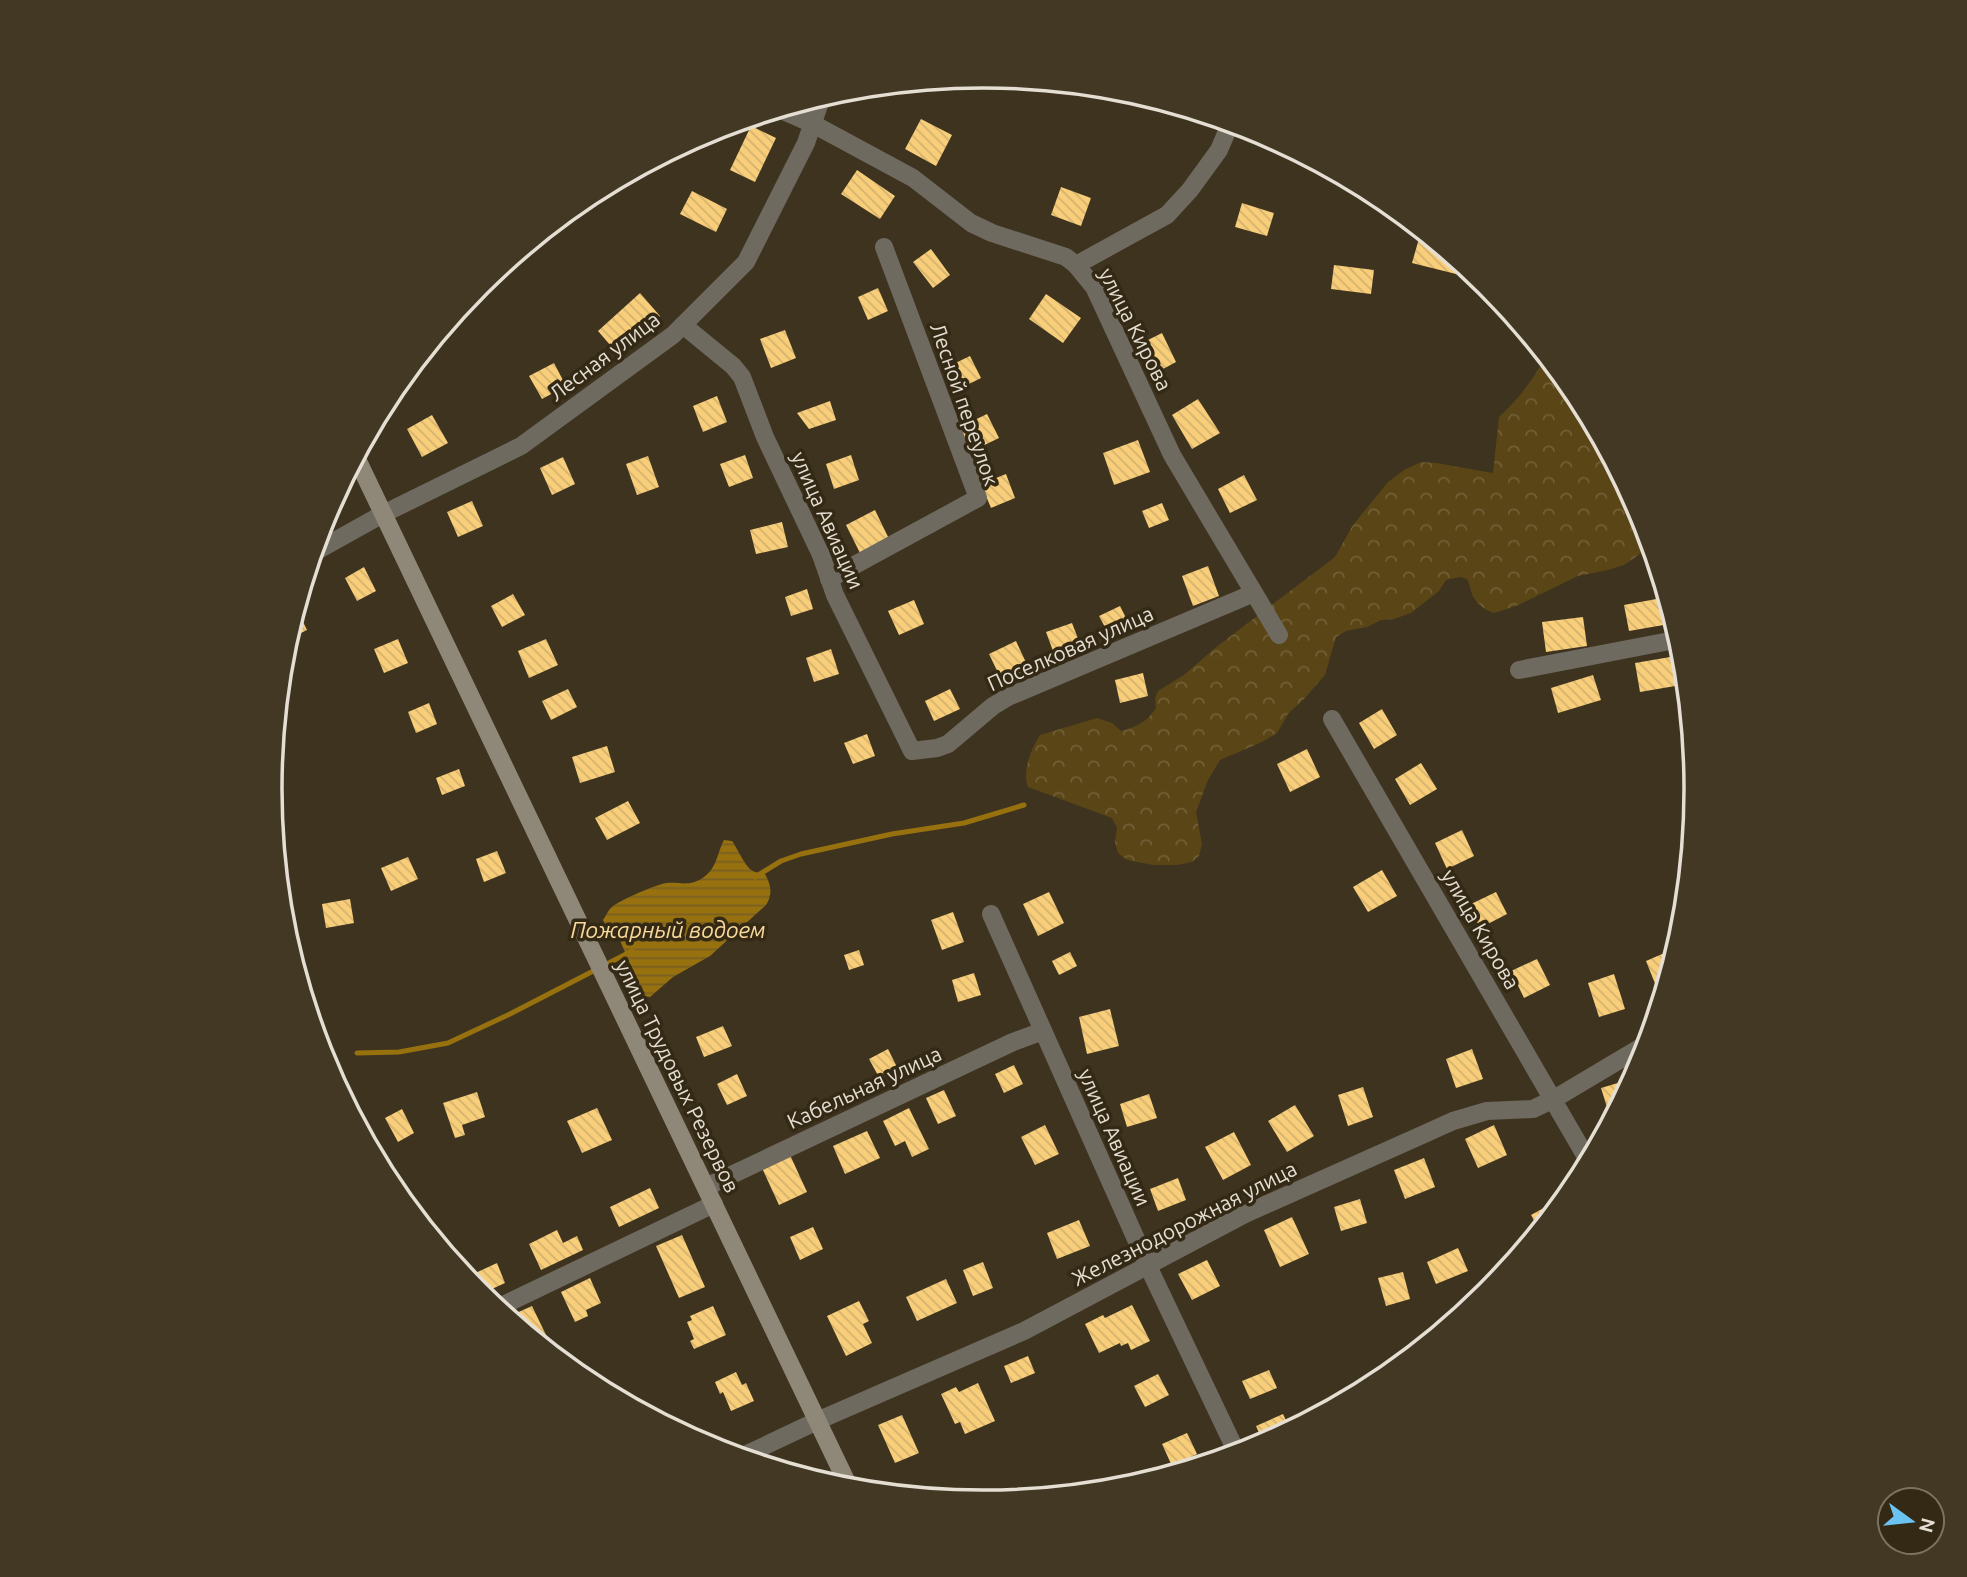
<svg xmlns="http://www.w3.org/2000/svg" width="1967" height="1577" viewBox="0 0 1967 1577" font-family="Ubuntu,sans-serif">
<defs>
<pattern id="park-crowns" width="20" height="18" patternUnits="userSpaceOnUse" patternTransform="scale(1.75)"><rect width="20" height="18" fill="#5a4516"/><path d="M2 6a3 3 0 1 1 6 0M12 15a3 3 0 1 1 6 0" fill="none" stroke="#725f37"/></pattern>
<pattern id="water-rules" width="6" height="5" patternUnits="userSpaceOnUse" patternTransform="scale(1.75)"><rect width="6" height="5" fill="#98710f"/><path d="M0 2.5h6" fill="none" stroke="#775f22"/></pattern>
<pattern id="building-back-hatch" width="6" height="6" patternUnits="userSpaceOnUse" patternTransform="scale(1.75)"><rect width="6" height="6" fill="#f8ce7a"/><path d="M-1 5l2 2M0 0l6 6M5-1l2 2" fill="none" stroke="#d4b26e"/></pattern>
</defs>
<rect width="100%" height="100%" fill="#3e331f"/>
<path fill="url(#park-crowns)" d="M1546,355l24,29 1,6 9,8 63,118 6,22 -9,16 -16,11 -16,5 -30,6 -62,30 -22,7c-7,-2 -16,-8 -20,-15 -4,-6 -3,-13 -7,-19l-7,-2 -14,3 -7,11 -28,22 -17,6 -13,1 -14,7 -21,4 -10,6 -11,38 -21,24 -16,15 -11,19 -15,9 -42,18 -12,20 -12,32 6,32 -3,12 -7,6 -15,3h-24l-26,-5 -9,-7 -3,-11 2,-14 -5,-10 -84,-31c-6,-16 3,-38 12,-52l57,-17 15,5 9,8c15,-4 26,-9 35,-23l-1,-10 3,-7 26,-16 31,-27 120,-91 18,-32 35,-43 16,-12 17,-8 15,1 57,10 6,-56c17,-15 38,-42 47,-62z"/>
<path fill="url(#water-rules)" d="M724,840l8,1c6,8 13,26 21,30 3,2 8,2 12,3 6,11 8,20 1,31l-56,51 -37,21 -23,20 -6,-1 -26,-60 -11,-8 -4,-8c3,-4 5,-10 9,-13 8,-7 45,-23 55,-24 15,-1 23,4 37,-6 13,-9 13,-24 20,-37z"/>
<g fill="none" stroke-linecap="round" stroke-linejoin="round">
<g stroke="#98710f" stroke-width="5">
<path d="M755,877l26,-16 20,-7 91,-20 72,-11 60,-18"/>
<path d="M357,1053l42,-1 49,-9 62,-29 122,-63"/>
</g>
</g>
<g fill="url(#building-back-hatch)">
<path d="M921,119l31,16 -16,31 -31,-17z"/>
<path d="M751,126l25,12 -21,44 -25,-12z"/>
<path d="M857,170l38,26 -15,23 -39,-25z"/>
<path d="M1061,187l30,11 -10,28 -30,-11z"/>
<path d="M692,191l35,18 -11,23 -36,-18z"/>
<path d="M1242,203l32,10 -7,23 -32,-9z"/>
<path d="M1420,235l11,2 28,24 -3,13 -44,-11z"/>
<path d="M931,249l19,26 -17,13 -20,-26z"/>
<path d="M1334,265l40,5 -3,24 -40,-5z"/>
<path d="M878,288l10,23 -20,9 -10,-23z"/>
<path d="M640,293l20,23 -43,37 -19,-22z"/>
<path d="M1046,294l35,24 -18,25 -34,-24z"/>
<path d="M785,330l11,28 -25,10 -11,-29z"/>
<path d="M1162,333l14,29 -24,13 -14,-30z"/>
<path d="M970,356l11,22 -24,12 -12,-22z"/>
<path d="M554,363l12,23 -24,13 -13,-23z"/>
<path d="M717,396l10,26 -24,10 -10,-26z"/>
<path d="M1198,399l22,34 -28,16 -20,-34z"/>
<path d="M830,401l6,19 -27,9 -12,-16z"/>
<path d="M987,414l12,24 -29,14 -12,-24z"/>
<path d="M432,415l16,28 -26,14 -15,-28z"/>
<path d="M1138,440l12,32 -36,13 -11,-32z"/>
<path d="M745,455l8,23 -24,9 -9,-23z"/>
<path d="M851,455l8,25 -25,9 -8,-25z"/>
<path d="M648,456l11,31 -22,8 -11,-31z"/>
<path d="M563,457l12,27 -23,11 -12,-27z"/>
<path d="M1006,474l9,24 -24,10 -10,-24z"/>
<path d="M1244,475l13,25 -27,13 -12,-24z"/>
<path d="M472,501l11,25 -25,11 -11,-25z"/>
<path d="M1162,503l7,17 -20,8 -7,-17z"/>
<path d="M875,510l15,31 -29,14 -15,-30z"/>
<path d="M782,522l6,25 -32,7 -6,-24z"/>
<path d="M1208,566l11,30 -26,10 -11,-30z"/>
<path d="M364,567l12,24 -19,10 -12,-23z"/>
<path d="M807,589l6,20 -22,7 -6,-19z"/>
<path d="M513,594l12,21 -23,12 -11,-21z"/>
<path d="M1667,597l8,26 -46,8 -5,-26z"/>
<path d="M914,600l10,24 -25,11 -11,-24z"/>
<path d="M1120,606l8,16 -21,9 -8,-15z"/>
<path d="M296,608l11,22 -20,10 4,-14z"/>
<path d="M1583,617l4,29 -41,6 -4,-30z"/>
<path d="M1072,623l7,18 -26,10 -7,-19z"/>
<path d="M398,639l10,24 -24,10 -10,-24z"/>
<path d="M546,639l12,26 -29,13 -11,-27z"/>
<path d="M1016,641l13,28 -27,12 -13,-27z"/>
<path d="M831,649l8,25 -25,8 -8,-24z"/>
<path d="M1676,656l5,29 -41,7 -5,-29z"/>
<path d="M1143,673l5,23 -28,7 -5,-23z"/>
<path d="M1593,675l8,25 -43,13 -7,-25z"/>
<path d="M568,689l9,18 -26,13 -9,-19z"/>
<path d="M950,689l10,20 -26,12 -9,-20z"/>
<path d="M429,703l8,21 -21,9 -8,-21z"/>
<path d="M1382,709l15,26 -23,14 -15,-26z"/>
<path d="M867,734l8,22 -22,8 -9,-21z"/>
<path d="M607,746l8,26 -35,11 -8,-26z"/>
<path d="M1307,749l13,28 -30,15 -13,-28z"/>
<path d="M1421,763l16,26 -27,16 -15,-26z"/>
<path d="M459,769l6,17 -23,9 -6,-17z"/>
<path d="M628,801l12,22 -33,17 -12,-22z"/>
<path d="M1462,830l12,26 -27,13 -12,-26z"/>
<path d="M497,851l9,22 -22,9 -8,-23z"/>
<path d="M408,857l10,22 -27,12 -10,-23z"/>
<path d="M1382,870l15,26 -29,16 -15,-25z"/>
<path d="M1049,892l15,31 -26,13 -15,-32z"/>
<path d="M1496,892l11,22 -27,14 -11,-23z"/>
<path d="M350,899l4,24 -28,5 -4,-24z"/>
<path d="M953,912l11,30 -22,8 -11,-30z"/>
<path d="M859,950l5,15 -15,5 -5,-15z"/>
<path d="M1669,951l4,11 -8,26 -7,3 -12,-30z"/>
<path d="M1070,952l7,14 -18,9 -7,-14z"/>
<path d="M1537,959l13,26 -26,13 -13,-27z"/>
<path d="M974,973l7,22 -23,7 -6,-22z"/>
<path d="M1614,974l11,35 -26,8 -11,-34z"/>
<path d="M1110,1009l9,37 -32,8 -8,-37z"/>
<path d="M723,1026l9,20 -28,11 -8,-20z"/>
<path d="M888,1049l10,20 -18,10 -11,-20z"/>
<path d="M1472,1049l11,30 -27,9 -10,-29z"/>
<path d="M1014,1065l9,19 -19,9 -9,-19z"/>
<path d="M737,1074l10,22 -20,9 -10,-21z"/>
<path d="M1628,1080l2,5 -19,35 -10,-32z"/>
<path d="M1363,1087l10,30 -25,9 -10,-31z"/>
<path d="M944,1090l12,26 -18,8 -12,-26z"/>
<path d="M477,1092l8,25 -23,8 3,10 -10,3 -12,-35z"/>
<path d="M1149,1094l8,24 -30,9 -7,-23z"/>
<path d="M1295,1105l19,31 -27,16 -19,-31z"/>
<path d="M597,1108l15,32 -30,13 -15,-32z"/>
<path d="M909,1108l20,41 -17,8 -7,-16 -10,5 -12,-25z"/>
<path d="M402,1109l12,24 -16,9 -13,-24z"/>
<path d="M1045,1125l14,29 -24,11 -14,-28z"/>
<path d="M1494,1125l13,30 -29,13 -13,-29z"/>
<path d="M867,1131l13,27 -35,16 -12,-28z"/>
<path d="M1234,1132l17,33 -28,15 -18,-33z"/>
<path d="M790,1155l17,37 -28,13 -17,-37z"/>
<path d="M1424,1158l11,29 -30,12 -11,-29z"/>
<path d="M1178,1178l8,22 -28,11 -8,-22z"/>
<path d="M650,1188l9,20 -40,19 -9,-20z"/>
<path d="M1360,1199l7,24 -26,8 -7,-24z"/>
<path d="M1560,1199l2,4 -23,27 -8,-15z"/>
<path d="M1292,1217l17,37 -29,13 -16,-37z"/>
<path d="M1079,1220l11,26 -33,13 -10,-26z"/>
<path d="M813,1227l10,22 -23,11 -10,-23z"/>
<path d="M557,1230l6,13 14,-7 6,14 -42,20 -12,-26z"/>
<path d="M682,1235l23,52 -26,11 -23,-52z"/>
<path d="M1458,1248l10,23 -32,13 -9,-22z"/>
<path d="M1207,1260l13,26 -28,14 -14,-26z"/>
<path d="M983,1262l10,26 -20,8 -10,-26z"/>
<path d="M497,1263l8,20 -24,11 -10,-19z"/>
<path d="M1403,1272l7,27 -24,7 -8,-28z"/>
<path d="M590,1278l11,25 -15,7 2,6 -13,6 -14,-30z"/>
<path d="M946,1279l11,24 -40,18 -11,-24z"/>
<path d="M859,1301l10,20 -6,3 9,19 -26,13 -19,-40z"/>
<path d="M1132,1305l18,36 -19,9 -3,-7 -7,3 -1,-3 -21,10 -14,-29 18,-9 2,3z"/>
<path d="M532,1306l15,31 -9,4 -23,-19 -3,-7z"/>
<path d="M713,1306l13,29 -32,14 -4,-8 4,-2 -7,-17 5,-2 -2,-4z"/>
<path d="M1028,1356l7,17 -24,10 -7,-17z"/>
<path d="M1269,1370l8,18 -27,11 -8,-18z"/>
<path d="M736,1372l6,13 4,-2 8,18 -23,10 -8,-19 -3,2 -5,-12z"/>
<path d="M1158,1374l11,21 -24,12 -11,-21z"/>
<path d="M978,1383l17,38 -30,13 -5,-12 -5,2 -14,-30 15,-7 3,5z"/>
<path d="M1283,1414l7,15 -26,15 -8,-18z"/>
<path d="M902,1415l17,38 -24,10 -17,-38z"/>
<path d="M1187,1433l10,21 -25,12 -10,-22z"/>
</g>
<g fill="none" stroke-linecap="round" stroke-linejoin="round">
<g stroke="#6f6a60" stroke-width="18">
<path d="M779,109l34,15 100,54 58,45 21,10 74,24 10,8 18,22 78,168 107,180"/>
<path d="M1076,265l91,-50 23,-25 29,-40 12,-28"/>
<path d="M683,325l50,41 9,11 23,60 56,118 14,40 77,156 25,-3 11,-4 45,-38 15,-9 246,-104"/>
<path d="M313,553l70,-39 138,-68 152,-111 73,-73 60,-119 16,-47"/>
<path d="M829,579l149,-81 -94,-251"/>
<path d="M1519,670l161,-31"/>
<path d="M1332,719l257,443"/>
<path d="M991,914l157,352 89,187"/>
<path d="M706,1187l307,-145 30,-11"/>
<path d="M497,1308l217,-104"/>
<path d="M741,1457l76,-36 207,-90 221,-117 177,-79 31,-14 34,-10 46,-2 21,-10 94,-56"/>
</g>
<path stroke="#8f8778" stroke-width="18" d="M356,457l494,1032"/>
</g>
<g text-anchor="middle" dominant-baseline="central" stroke-width="7" stroke-linejoin="round" paint-order="stroke">
<g font-size="21" fill="#e5dfd3" stroke="#342915">
<text transform="translate(1136 329) rotate(63)">улица Кирова</text>
<text transform="translate(604 356) rotate(-37)">Лесная улица</text>
<text transform="translate(965 404) rotate(71)">Лесной переулок</text>
<text transform="translate(828 520) rotate(66)">улица Авиации</text>
<text transform="translate(1070 648) rotate(-24)">Поселковая улица</text>
<text transform="translate(1481 929) rotate(60)">улица Кирова</text>
<text transform="translate(678 1076) rotate(64)">улица Трудовых Резервов</text>
<text transform="translate(864 1087) rotate(-25)">Кабельная улица</text>
<text transform="translate(1115 1137) rotate(66)">улица Авиации</text>
<text transform="translate(1184 1223) rotate(-27)">Железнодорожная улица</text>
</g>
<g font-size="23" font-style="italic" fill="#f8d89b" stroke="#342915">
<text x="668" y="929">Пожарный водоем</text>
</g>
</g>
<path d="M0 0H1967V1577H0ZM282 789a701 701 0 1 1 1402 0a701 701 0 1 1-1402 0Z" fill="#423824" fill-rule="evenodd"/>
<path fill="none" stroke="#e5dfd3" stroke-width="3.5" d="M282 789a701 701 0 1 1 1402 0a701 701 0 1 1-1402 0Z"/>
<g transform="translate(1911 1521) rotate(105)"><circle r="33" fill="#342915" stroke="#7b7261" stroke-width="2"/>
<path d="M0-5L12 26L0 18L-12 26Z" fill="#6ac3f1"/>
<text y="-10" font-size="19" font-weight="bold" text-anchor="middle" fill="#e5dfd3">N</text>
</g>
</svg>
